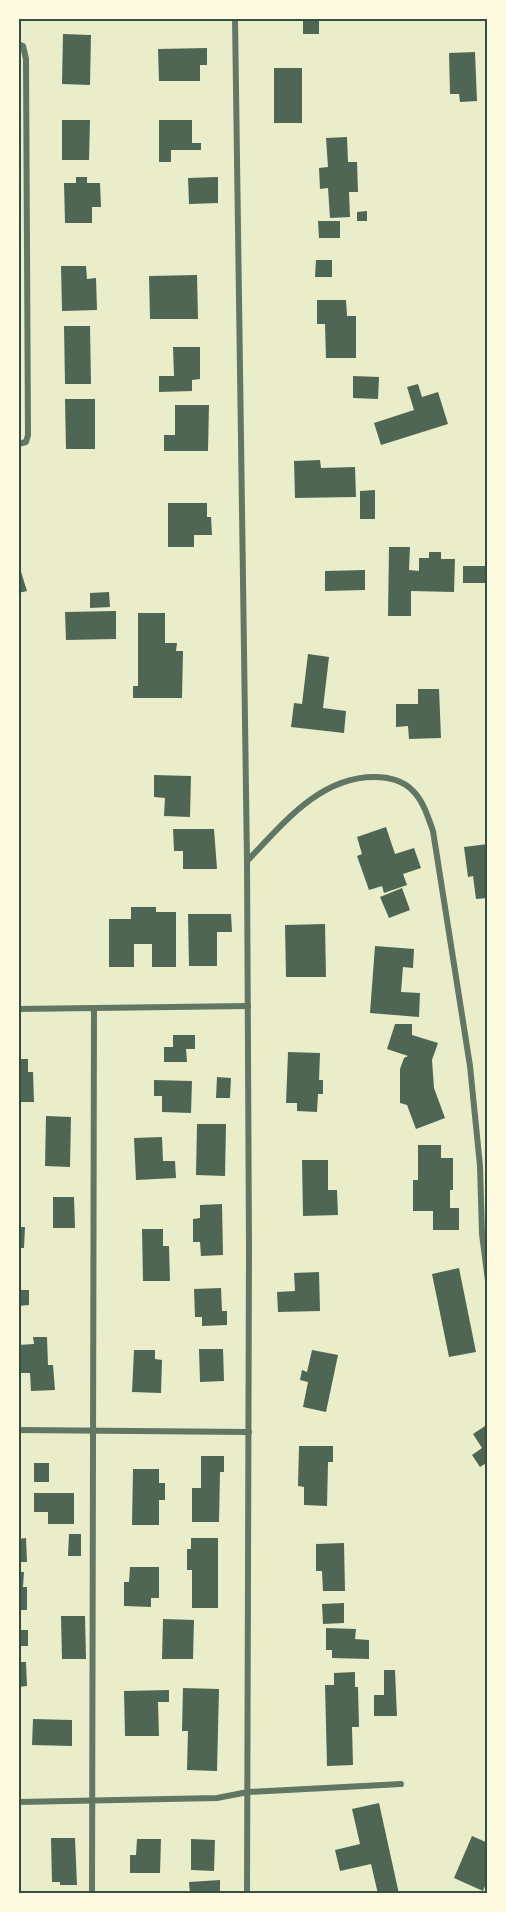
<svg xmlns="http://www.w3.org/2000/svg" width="506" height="1912" viewBox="0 0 506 1912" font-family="Raleway,sans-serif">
<rect width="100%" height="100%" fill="#e9edc9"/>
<g fill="#4f6655">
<rect x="303" y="18" width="16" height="16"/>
<path d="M63,34l28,1 -1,50 -28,-1z"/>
<path d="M207,48v17h-7v16h-41l-1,-32z"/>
<path d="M475,52l2,49 -17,1 -1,-8h-9l-1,-41z"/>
<rect x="274" y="68" width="28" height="55"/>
<path d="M62,120h28l-1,40h-27z"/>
<path d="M159,120h33v23h9v7h-30v12h-12z"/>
<path d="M347,137l1,25h9l1,30h-9l1,25 -20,1 -2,-30 -8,1 -1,-21 9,-1 -2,-29z"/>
<path d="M76,177h11v6h13l1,24h-9v16h-27l-1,-40h12z"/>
<path d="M218,177v26l-29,1 -1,-26z"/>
<path d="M367,211v10h-10v-9z"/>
<path d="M318,221h22v17h-21z"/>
<path d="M316,260h16v17h-17z"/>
<path d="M61,266h25l1,13 9,-1 1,32 -35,1z"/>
<path d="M197,275l1,44h-48l-1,-43z"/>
<path d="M317,300h29l1,16h9v42h-30l-1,-34h-8z"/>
<path d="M64,326h26l1,58h-26z"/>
<path d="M173,347h27v32l-8,1v11l-33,1v-16h15z"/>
<path d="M353,376l26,1 -1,22 -25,-1z"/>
<path d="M418,384l4,13 16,-5 10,32 -67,21 -7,-22 40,-13 -7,-23z"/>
<path d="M65,399h30v50h-29z"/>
<path d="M175,405h34l-1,46h-44v-16h11z"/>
<path d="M320,460l1,8 34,-1 1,30 -61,1 -1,-37z"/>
<path d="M375,490v29h-15v-28z"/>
<path d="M168,503h39v14h4l1,18h-18v12h-26z"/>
<path d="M389,547h21l-1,23 10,1v-13h10v-6h12v7h14l-1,33 -43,-1v25h-23z"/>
<path d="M18,562l9,29 -9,2z"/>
<rect x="463" y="566" width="25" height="17"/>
<path d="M365,570v20l-40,1v-20z"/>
<path d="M109,592l1,15 -20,1v-15z"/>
<path d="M116,611v28l-50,1 -1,-28z"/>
<path d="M138,613h27v30h12l-1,8h7l-1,47h-49v-12h5z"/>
<path d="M308,654l21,3 -6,51 23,3 -2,22 -53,-6 3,-24 8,1z"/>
<path d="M418,689h21l2,49 -32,1 -1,-13 -12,1v-23h22z"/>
<path d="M154,775l37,1 -1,41 -26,-1 1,-18 -11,-1z"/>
<path d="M386,827l9,27 19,-6 7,20 -18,6 4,11 -23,8 -2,-7 -13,4 -12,-34 5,-2 -5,-17z"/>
<path d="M173,829h41l3,40h-34v-18h-9z"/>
<path d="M488,844v54l-12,1 -3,-23 -5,1 -4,-30z"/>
<path d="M402,888l8,22 -21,8 -9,-21z"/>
<path d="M131,907h25v5h20v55h-24v-23h-18v23h-25v-48h22z"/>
<path d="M188,914h43l1,18h-15v34h-28z"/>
<path d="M325,924l1,53h-40l-1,-52z"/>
<path d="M375,946l39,3 -1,19 -10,-1 -2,25 19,1 -1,24 -49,-4z"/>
<path d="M395,1024h17v11l26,8 -6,17 2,28 11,30 -29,11 -9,-24 -7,-2v-34l4,-11 4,-2 -21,-7z"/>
<path d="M173,1035h22v14h-9l1,13h-23v-15h9z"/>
<path d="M288,1052l32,1 -1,27h4v14h-5l-1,18 -20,-1v-8h-11z"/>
<path d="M18,1059h10v13h5l1,30h-16z"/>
<path d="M217,1077l14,1 -1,20h-14z"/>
<path d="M154,1080l38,1 -1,32 -29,-1v-16h-8z"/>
<path d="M46,1116l25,1 -1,50 -25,-1z"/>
<path d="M197,1124h29l-1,52 -29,-1z"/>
<path d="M162,1137l1,24h12l1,17 -40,2 -2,-42z"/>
<path d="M418,1145h23v13h12v32h-3v18h9v22h-26v-19h-20v-31h5z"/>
<path d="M302,1160h26v30h9l1,25 -35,1z"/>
<path d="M53,1197h21l1,31h-22z"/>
<path d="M222,1204l1,51 -22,1 -1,-14h-7v-23l7,-1v-13z"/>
<path d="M18,1227h7l-1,21h-6z"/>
<path d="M142,1229h21v17h6l1,35h-27z"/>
<path d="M459,1268l17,84 -27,5 -17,-83z"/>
<path d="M319,1272l1,39 -42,1 -1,-20 18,-1 -1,-18z"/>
<path d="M21,1278v12h8v15l-11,1v-27z"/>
<path d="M221,1288l1,23h5v14l-25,1v-9h-7l-1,-28z"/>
<path d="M33,1337h14l1,28h5l2,25 -24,1 -1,-18h-12v-28l16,-1z"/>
<path d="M199,1349h24l1,32 -24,1z"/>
<path d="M134,1350h21v9l7,1 -1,33 -29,-1z"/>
<path d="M312,1350l26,5 -12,57 -23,-5 5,-25 -8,-2 2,-10 5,2z"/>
<path d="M488,1424v38l-8,5 -8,-12 10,-7 -9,-14z"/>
<path d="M299,1446h34v16h-5l-1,44 -23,-1v-18l-6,-1z"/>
<path d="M201,1456h23v16h-4l-1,50h-27v-34h9z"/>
<rect x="34" y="1463" width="15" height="19"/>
<path d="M133,1469h26v14h6v17h-6v25h-27z"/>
<path d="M34,1493h40v31h-26v-12h-14z"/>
<path d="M69,1534h12v22h-13z"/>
<path d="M26,1538l1,24h-9v-23z"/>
<path d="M191,1538h27v70h-26v-38h-5v-21h4z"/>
<path d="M344,1543l1,48h-22l-1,-20h-6v-27z"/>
<path d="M130,1567h29v31h-8v9l-27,-1v-24h5z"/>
<path d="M18,1572h6l-1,15h4v23h-9z"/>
<path d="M344,1603v20l-21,1 -1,-20z"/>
<path d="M61,1616h24l1,43h-24z"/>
<path d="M163,1619l31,1 -1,39h-31z"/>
<path d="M326,1628l30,1 -1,10 14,1v19l-37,-1v-8h-6z"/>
<rect x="18" y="1630" width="10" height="16"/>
<path d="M18,1662h8l1,24 -9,1z"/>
<path d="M384,1670h11l2,46h-23v-21h10z"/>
<path d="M355,1672v15h3l1,40h-7l1,38 -26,1 -2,-81h9v-12z"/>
<path d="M183,1688l36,1 -2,82 -30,-1 1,-39h-6z"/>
<path d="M169,1690v12h-11l1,34h-34l-1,-45z"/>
<path d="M33,1719l39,1v26l-40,-1z"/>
<path d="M379,1803l20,91h-21l-7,-30 -31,7 -5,-21 25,-6 -8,-35z"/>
<path d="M472,1836l16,7v36l-5,12 -29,-13z"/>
<path d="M51,1838h24l2,47h-17v-3h-8z"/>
<path d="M137,1839h24l-1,34h-30v-18h6z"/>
<path d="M191,1839l24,1 -1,31 -23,-1z"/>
<path d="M220,1880v14h-30l-1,-12z"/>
</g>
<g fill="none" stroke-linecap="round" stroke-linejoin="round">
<g stroke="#617663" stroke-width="6">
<path d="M235,18l12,843 2,386 -2,647"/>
<path d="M18,44l5,2 3,13 2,376 -2,7 -8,2"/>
<path d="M247,861c35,-36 72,-84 127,-84 14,0 28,3 38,13 11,10 16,27 21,41l37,235 10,100 2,68 6,47"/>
<path d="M18,1009l230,-3"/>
<path d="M18,1430l231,2"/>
<path d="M18,1802l199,-4 31,-6 153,-8"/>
<path d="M92,1894l2,-885"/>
</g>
</g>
<rect width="506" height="1912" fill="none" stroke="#fefae0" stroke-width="39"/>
<rect x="20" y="20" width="466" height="1872" fill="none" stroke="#344e41" stroke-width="2"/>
</svg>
